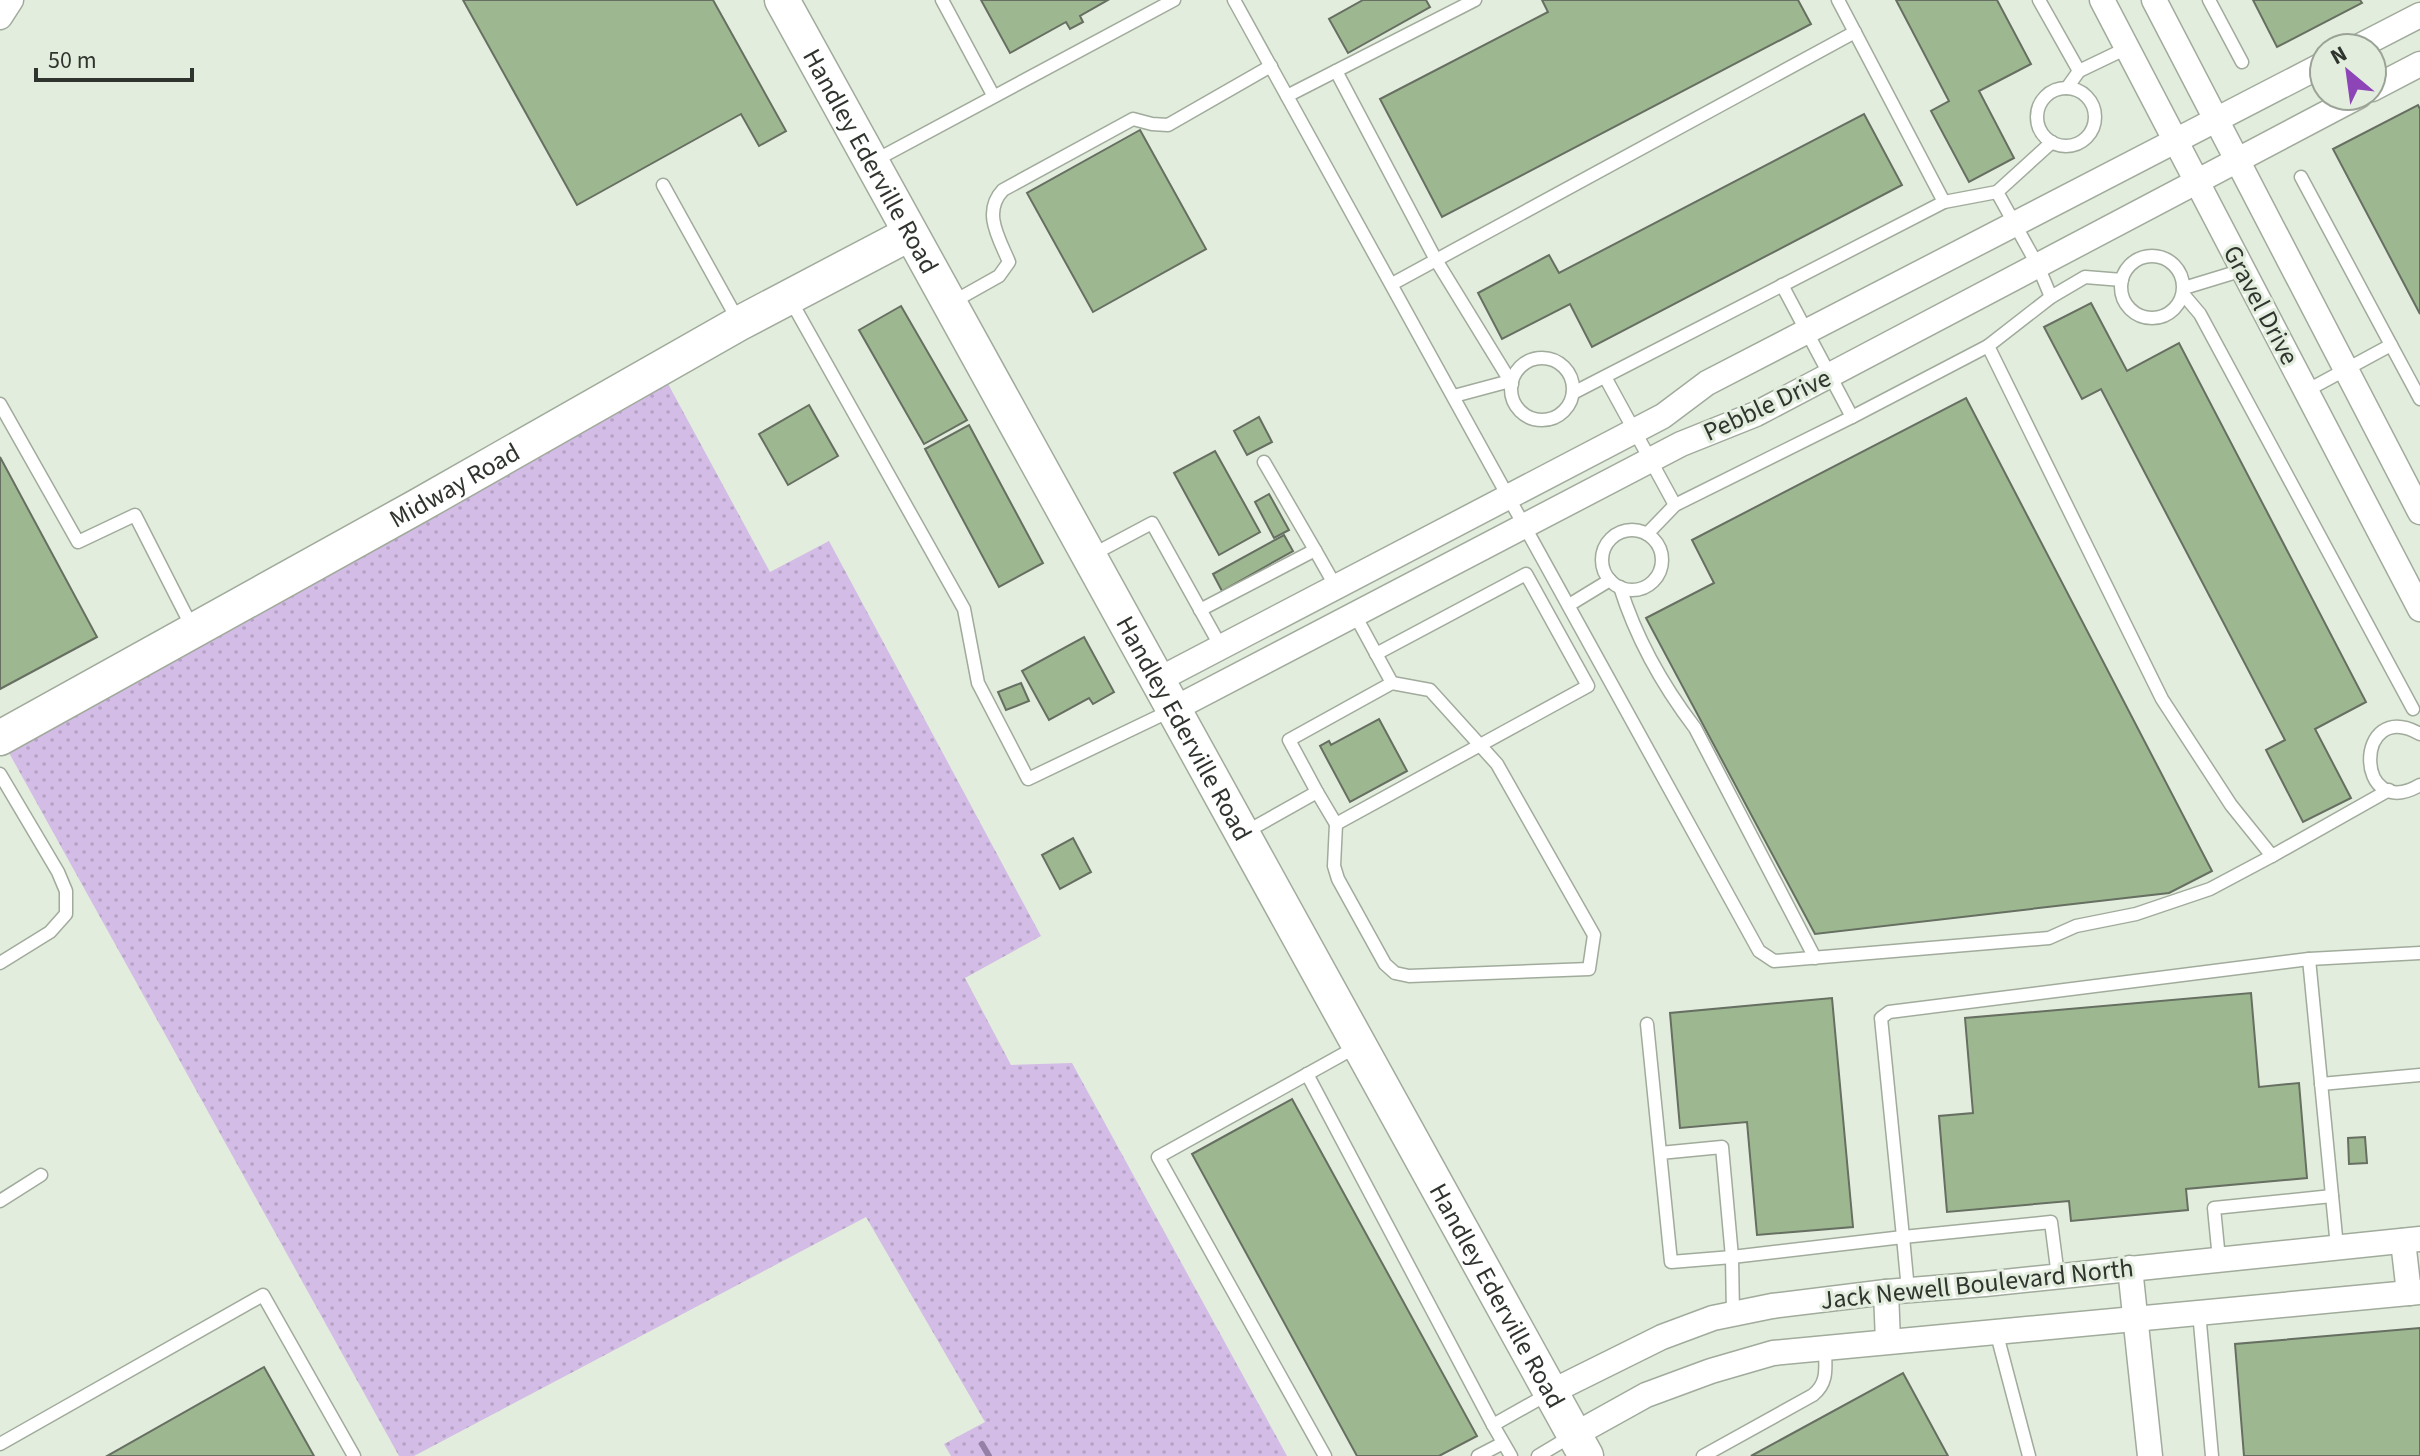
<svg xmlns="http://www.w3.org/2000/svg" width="2420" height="1456" viewBox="0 0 2420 1456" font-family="'Source Sans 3',sans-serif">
<defs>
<pattern id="grass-dots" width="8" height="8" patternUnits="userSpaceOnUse" patternTransform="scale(2)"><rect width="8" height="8" fill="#d3bce5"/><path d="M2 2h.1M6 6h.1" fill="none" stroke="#b5a2c5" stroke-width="1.8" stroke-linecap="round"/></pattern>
</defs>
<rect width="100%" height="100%" fill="#e2eddd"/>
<path fill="url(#grass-dots)" d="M667,382l103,190 59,-31 212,395 -76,42 46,87 61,-2 215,393h-336l-7,-12 41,-22 -119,-205 -452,239h-15l-391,-705z"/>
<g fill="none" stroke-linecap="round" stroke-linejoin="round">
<path stroke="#9780a7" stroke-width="6" d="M982,1444l7,12"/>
</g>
<g fill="#9db890" stroke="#666f61" stroke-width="2">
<path d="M463,0h250l73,131 -27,15 -18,-32 -164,91z"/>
<path d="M981,0h127l-28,16 3,6 -13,7 -4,-7 -56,31z"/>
<path d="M1363,0h63l4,7 -82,46 -19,-34z"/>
<path d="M1542,0h256l13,24 -369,193 -62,-118 168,-87z"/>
<path d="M1896,0h101l34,64 -52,27 35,67 -45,24 -38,-71 18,-10z"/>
<path d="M2253,0h107l2,3 -85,44z"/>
<path d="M2418,105l2,4v205l-87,-165z"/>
<path d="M1864,114l38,71 -310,162 -22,-43 -68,35 -24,-46 71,-38 10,18z"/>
<path d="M1140,130l66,119 -113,63 -66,-119z"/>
<path d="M2091,303l36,68 52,-28 187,359 -51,27 36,69 -48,24 -37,-72 19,-10 -184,-351 -19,10 -38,-72z"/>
<path d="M901,306l66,114 -43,24 -65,-114z"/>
<path d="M1966,398l246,473 -43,22 -354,41 -169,-316 68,-35 -22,-43z"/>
<path d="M809,405l29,51 -50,29 -29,-51z"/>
<path d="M1259,417l13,25 -25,13 -13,-24z"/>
<path d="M969,425l74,138 -44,24 -74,-138z"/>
<path d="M1215,451l45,81 -41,23 -45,-82z"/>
<path d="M0,457l97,180 -97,52z"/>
<path d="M1269,494l20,36 -15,8 -19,-36z"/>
<path d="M1284,535l9,16 -71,40 -9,-17z"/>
<path d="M1084,637l30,55 -21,12 -4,-6 -40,22 -27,-49z"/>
<path d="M1021,683l8,18 -23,9 -8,-18z"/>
<path d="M1379,719l28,52 -57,31 -30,-56 9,-5 2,4z"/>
<path d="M1073,838l18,34 -31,17 -18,-34z"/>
<path d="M2251,993l8,94 40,-4 8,95 -121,11 2,21 -117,11 -2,-20 -122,11 -8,-96 34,-3 -8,-95z"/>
<path d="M1832,998l21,229 -96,8 -10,-113 -67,6 -10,-115z"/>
<path d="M1292,1099l185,337 -38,20h-82l-165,-302z"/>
<path d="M2365,1137l2,26 -18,1 -1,-26z"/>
<path d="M2420,1328v128h-176l-9,-112z"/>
<path d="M264,1367l50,89h-207z"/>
<path d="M1903,1373l45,83h-197z"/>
</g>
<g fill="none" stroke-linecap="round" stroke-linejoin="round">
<g stroke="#a1ab9c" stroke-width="15">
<g id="service">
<path d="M942,0l51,95"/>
<path d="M1234,0l525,951 15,10 275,-23 27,-12 60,-12 74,-25 62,-33 -41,-51 -69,-106 -174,-353 63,-49 34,-20 37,3"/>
<path d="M2039,0l40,71 -12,17"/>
<path d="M2209,0l33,62"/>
<path d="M1336,71l100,189 76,124"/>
<path d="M2079,71l48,-23"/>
<circle cx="2066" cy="117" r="29"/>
<path d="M1287,96l188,-96"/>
<path d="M874,161l300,-161"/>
<path d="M2301,177l90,168"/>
<path d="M663,185l76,137"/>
<path d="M1944,202l53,-10"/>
<circle cx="2152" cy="287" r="31"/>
<path d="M1392,284l463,-252"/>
<path d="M1782,285l70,132 136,-71"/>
<path d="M2184,288l59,-18"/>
<path d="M2183,294l17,20 213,395"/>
<path d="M2051,297l-13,-31 -41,-74 55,-50"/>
<path d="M791,301l173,308 14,74 50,96 144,-69"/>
<path d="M951,303l48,-27 10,-14c-10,-24 -27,-50 -6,-72l130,-71 19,5 16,1 103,-59"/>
<circle cx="1542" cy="389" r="31"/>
<path d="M1605,377l70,128"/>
<path d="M2306,391l85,-46 29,54"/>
<path d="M1573,393l371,-191 -106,-202"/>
<path d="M1454,396l56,-15"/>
<path d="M0,404l78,138 57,-27 58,114"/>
<circle cx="1632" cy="560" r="30"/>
<path d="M1647,534l28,-29 177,-88"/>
<path d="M1315,550l21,37"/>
<path d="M1090,556l62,-33 69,124"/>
<path d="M1620,587c16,51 43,99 75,141l120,230"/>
<path d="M1569,605l41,-25"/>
<path d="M1200,610l115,-60 -51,-88"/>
<path d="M2420,734c-67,-38 -66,90 0,51"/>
<path d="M0,774l58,98 8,19v23l-16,18 -50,31"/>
<path d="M1317,792l19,32 252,-138 -62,-112 -150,80"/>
<path d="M1336,824l-2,42 4,13 47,85 10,9 14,3 180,-7 5,-34 -97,-171 -67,-74 -38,-7"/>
<path d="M1244,833l73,-41 -28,-52 103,-57 -37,-68"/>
<path d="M2272,856l117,-66"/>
<path d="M2309,959l28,288"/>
<path d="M1647,1024l24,238 61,-5 -10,-110 -62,6"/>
<path d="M1307,1074l186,351"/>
<path d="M2321,1084l99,-9"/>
<path d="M0,1201l41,-26"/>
<path d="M2219,1259l-5,-51 118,-12"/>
<path d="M2058,1276l-7,-54 -148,15 -22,-219 8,-6 420,-53 111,-6"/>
<path d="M2199,1312l13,144"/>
<path d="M1733,1314l-1,-57 171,-20 5,53"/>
<path d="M1996,1331l33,125"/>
<path d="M0,1444l263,-149 91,161"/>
<path d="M1325,1456l-167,-299 198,-110"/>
<path d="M1478,1456l25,-13"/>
<path d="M1511,1456l-18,-31 55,-31"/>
<path d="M1538,1456l35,-21"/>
<path d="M1703,1456l110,-61c16,-13 12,-28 12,-47"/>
</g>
</g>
<g stroke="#a1ab9c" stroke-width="27">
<g id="minor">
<path d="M2102,0l318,609"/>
<path d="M2154,0l266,512"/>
<path d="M0,17l11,-17"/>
<path d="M2356,48l64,-33"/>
<path d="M2372,89l48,-25"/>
<path d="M1156,681l507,-265 44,-33 617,-319"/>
<path d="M1172,710l509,-266 75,-30 603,-318"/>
<path d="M2403,1241l6,52"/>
<path d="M2130,1268l20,188"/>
<path d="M1886,1292l2,49"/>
<path d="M1551,1392l111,-55 51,-19 59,-12 114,-14 99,-8 435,-45"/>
<path d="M1574,1435l72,-40 65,-24 62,-18 647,-61"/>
</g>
</g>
<g stroke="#a1ab9c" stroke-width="37">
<g id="secondary">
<path id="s1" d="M782,0l804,1456"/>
<path id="s2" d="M0,738l418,-232 320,-182 171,-90"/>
</g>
</g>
<use href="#service" stroke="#fff" stroke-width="12"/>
<use href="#minor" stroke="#fff" stroke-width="24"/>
<use href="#secondary" stroke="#fff" stroke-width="34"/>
</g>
<g text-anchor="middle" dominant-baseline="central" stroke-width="6" stroke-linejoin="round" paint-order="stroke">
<g font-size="26" fill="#30342e" stroke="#e2eddd">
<text stroke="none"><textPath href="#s1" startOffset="184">Handley Ederville Road</textPath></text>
<text transform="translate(2261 305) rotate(62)">Gravel Drive</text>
<text transform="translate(1767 405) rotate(-25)">Pebble Drive</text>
<text stroke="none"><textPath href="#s2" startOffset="520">Midway Road</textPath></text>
<text stroke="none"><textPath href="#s1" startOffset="832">Handley Ederville Road</textPath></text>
<text transform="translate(1977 1284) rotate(-6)">Jack Newell Boulevard North</text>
<text stroke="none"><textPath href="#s1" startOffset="1480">Handley Ederville Road</textPath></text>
</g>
</g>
<g transform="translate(2348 72) rotate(331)"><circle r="38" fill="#e2eddd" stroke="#9ba397" stroke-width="2"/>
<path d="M0-6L14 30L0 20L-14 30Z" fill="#8c44b7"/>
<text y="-12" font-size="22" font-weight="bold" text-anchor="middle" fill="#30342e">N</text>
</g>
<path d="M36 68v12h156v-12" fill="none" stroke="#30342e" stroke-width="4"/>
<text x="48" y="68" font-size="24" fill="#30342e" stroke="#e2eddd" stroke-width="6" paint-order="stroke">50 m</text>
</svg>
